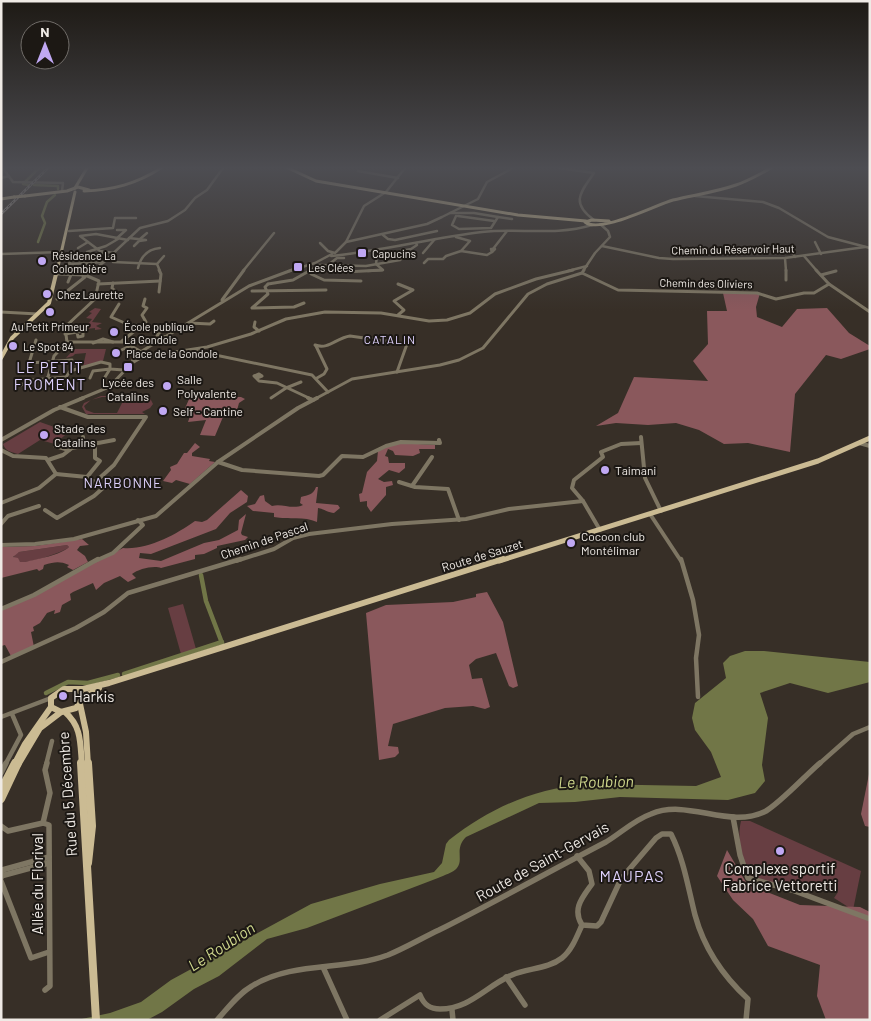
<svg xmlns="http://www.w3.org/2000/svg" width="871" height="1021" viewBox="0 0 871 1021" font-family="Barlow,sans-serif">
<rect width="100%" height="100%" fill="#372f27"/>
<g fill="#673e42" fill-rule="evenodd">
<path d="M95,308l6,1 -9,13 10,1 -6,3 6,3 -7,1v-2l-17,2 -1,-3 -11,1 3,-3 19,-1 4,-5 -6,-1 6,-5 -3,-1z"/>
<path d="M74,349h32l-3,12 -20,6 3,-14 -11,1 -2,2 -7,2z"/>
<path d="M101,396h44l5,2 3,6 -3,4 -8,4 3,2h-59l-4,-7 2,-4zM102,397h23l-8,16h-23l-8,-3 -2,-4 7,-6z"/>
<path d="M40,422l20,7 13,-1 -18,16 -15,-4 -22,14c-7,-2 -13,-3 -15,-10z"/>
<path d="M67,545l2,2c-4,5 -42,17 -49,15 -3,-1 -5,-2 -7,-3l2,-5 4,-2z"/>
<path d="M183,604l13,45 -15,5 -13,-46z"/>
<path d="M741,821h9l111,50 -8,39 -19,-12 4,-6c-9,-2 -20,-7 -30,-8 -31,-4 -56,14 -66,-28 -2,-13 -4,-22 -1,-35z"/>
</g>
<g fill="#8a585c" fill-rule="evenodd">
<path d="M723,293h37l-4,14 1,10 25,10 15,-18 30,-1 22,25 21,13v3l-29,10 -15,-4 -31,39 -5,58 -42,-9 -24,1 -25,-14 -23,-7 -28,2 -32,-2 -20,3 22,-13 16,-36 74,4 -15,-20 15,-17 -1,-33h20z"/>
<path d="M190,397h51l4,2 -6,4 -3,11 7,4 -20,-1 -8,19 -15,-1 6,-15 -18,2 2,-6 -8,-1z"/>
<path d="M195,443l5,4 -8,6v3l18,3 -1,2 6,1 -25,22 -14,-4 -4,3 -9,-2 8,-11 -1,-3 7,-3 7,-11h3z"/>
<path d="M402,443l33,2v4h-16l1,4 -7,3 -18,-1 -2,-4 -5,-2 -3,7 3,1 1,6h16v5l-6,5 -10,-3 -11,9 6,3 8,-1 1,4 -7,2v8l-15,17 -4,-6v-5l-7,1 -1,-8 3,-1 5,-21 10,-11 1,-10 12,-6z"/>
<path d="M316,487h2l-2,16 22,2 2,3 -6,5c-5,0 -10,-4 -16,-5l-1,14c-13,-6 -28,-2 -43,-5v-4l-21,-2 -6,-5 8,-2 5,-8 4,-1 1,6 7,5c10,-3 20,4 31,-1l-3,-2 1,-6c7,-2 12,-2 15,-10z"/>
<path d="M241,490l7,6 -1,6 -17,11 -14,16 -65,25 -11,-1 -1,5 22,3 43,-18 15,-3 19,-10 1,-10 7,-6 -5,19 1,2 6,2 -3,3 -28,6v2l-13,6 -9,1v4l-34,9c-7,-3 -23,1 -29,6l4,4 -8,4 -8,-6 -16,7 -8,7 -3,-7 -20,9 -3,2 1,6 -9,5 -2,7 -6,2 1,-4 -8,3 -7,10 -7,4 1,4 -3,1 3,15 -23,9 -6,-11 -4,1v-35l122,-63c25,2 52,-13 72,-27l7,1 5,-2z"/>
<path d="M82,539l7,6 -9,1 -3,4 8,6 3,6 -15,8 -6,-3 2,-2c-10,-4 -14,-3 -25,0l-1,4 -4,2 -2,-2 -36,9v-31l34,-1zM67,545l2,2c-8,8 -32,12 -44,15h-5l-2,-4 -5,-1 6,-5z"/>
<path d="M487,592l16,30 15,64 -5,2 -4,-2 -13,-33 -20,6 -7,6 3,14 10,-1 8,29 -5,2 -12,-3 -28,2 -52,16 -5,22 10,1 1,6 -4,4 -16,3 -13,-147 20,-8 67,-3 23,-5v-3z"/>
<path d="M870,769v58l-5,-1 -4,-12z"/>
<path d="M727,850l20,34 53,21 60,2 10,5v108h-44l-9,-24 3,-31 -52,-19 -15,-27 -20,-19 -16,-24z"/>
</g>
<path fill="#717647" d="M745,651h19l106,11v20l-42,11 -38,-10 -30,10 8,25 -6,47 3,16 -10,12 -27,7 -108,-3 -45,5 -36,1 -73,34c-12,12 -2,22 -9,31 -4,5 -13,7 -19,10l-131,50 -40,11 -48,37 -25,13 -32,23 -15,8h-70l33,-7 31,-11 30,-22 140,-76 69,-20 54,-12 8,-9 4,-19 3,-4c43,-33 84,-51 137,-56l110,2 25,-9 -10,-25 -16,-22 -3,-12 3,-15 31,-25 -3,-15 7,-7z"/>
<g fill="none" stroke-linecap="round" stroke-linejoin="round">
<g stroke="#717647" stroke-width="2.5">
<path d="M29,185l-6,-1 16,-16"/>
<path d="M34,185l24,1v3"/>
<path d="M38,242l7,-19 -3,-7 5,-14 8,-7"/>
</g>
<g stroke="#717647" stroke-width="4.5">
<path d="M201,575l5,26 16,42"/>
<path d="M124,674l98,-32"/>
<path d="M46,693l22,-11 20,1 30,-8"/>
</g>
<g stroke="#7e7663" stroke-width="2.5">
<path d="M3,168l10,14 50,1 -1,8"/>
<path d="M559,168l35,5c-12,18 -25,29 0,47"/>
<path d="M358,171l40,7"/>
<path d="M1,178l8,-2"/>
<path d="M695,196l68,6 16,6 49,29 42,11"/>
<path d="M450,213h24l24,4 -7,11 -32,1 -7,-4 4,-9"/>
<path d="M458,216l36,5"/>
<path d="M498,217l14,2"/>
<path d="M69,231l44,-3 2,-10h21"/>
<path d="M383,235l5,4 7,1 42,-9"/>
<path d="M129,238l17,2 -7,1 -5,5"/>
<path d="M116,239l10,-9h-9"/>
<path d="M140,239l7,-6"/>
<path d="M346,242l18,-36 22,-14 19,-24"/>
<path d="M815,242l6,12"/>
<path d="M320,243l8,8 7,2"/>
<path d="M602,246l57,12 14,1 112,-1 80,-11"/>
<path d="M78,248l10,-6"/>
<path d="M491,249h4l-3,3z"/>
<path d="M493,249l14,-18"/>
<path d="M791,250l4,7"/>
<path d="M461,251l26,4 5,-3"/>
<path d="M87,252l19,-6 12,-7"/>
<path d="M336,252l10,-10 81,-18 15,-7 36,-18 9,-17 26,-14"/>
<path d="M114,253l-14,-2 -20,-15 16,-2 32,6"/>
<path d="M423,253l12,-14"/>
<path d="M1,254l61,-2"/>
<path d="M90,255h10l6,-4"/>
<path d="M331,256c51,-5 100,-18 151,-24 37,-4 74,4 110,-7"/>
<path d="M804,256l13,15"/>
<path d="M785,258l1,13"/>
<path d="M94,262l-1,-2 -23,1 -1,3 35,-2"/>
<path d="M113,262l44,2"/>
<path d="M424,263l4,-4h15l3,-3 15,-5 9,-10 -14,-4"/>
<path d="M376,264l1,-8 34,-7 6,-4 -1,-2"/>
<path d="M328,265l9,-7h7"/>
<path d="M138,268c3,-12 10,-19 22,-20"/>
<path d="M73,269h12l1,-4"/>
<path d="M72,271l2,-5"/>
<path d="M92,271l12,-9 36,-34 28,-7 17,-11 10,-12 12,-8 16,-22"/>
<path d="M160,271l-3,-7 7,-8"/>
<path d="M243,271l31,-38"/>
<path d="M289,271l26,-8 17,-9"/>
<path d="M309,271l10,-6 47,1 34,-6 3,-3"/>
<path d="M368,271l15,-1 -7,-6"/>
<path d="M568,271l19,-5"/>
<path d="M583,271l12,-18 15,-16 -2,-6 -8,-7"/>
</g>
<g stroke="#7e7663" stroke-width="3">
<path d="M311,270v4l13,6 37,1"/>
<path d="M786,270v10"/>
<path d="M816,270l13,14 41,28"/>
<path d="M345,272l37,-2"/>
<path d="M582,273l36,17 139,3 19,6 28,-6h10l15,-9"/>
<path d="M57,274l28,1 14,6 -4,18 -30,28 2,15"/>
<path d="M821,275l15,-4"/>
<path d="M83,277l10,-7"/>
<path d="M68,282l5,-12"/>
<path d="M113,283l-1,5 3,3"/>
<path d="M98,284l62,-3"/>
<path d="M268,284l25,-4 18,-10"/>
<path d="M268,284l-3,3 3,7 -16,14 42,-1 10,-4"/>
<path d="M398,284l15,6 -19,11 10,9 -6,5"/>
<path d="M257,291h-5l74,-1"/>
<path d="M159,292l2,-18 -2,-4"/>
<path d="M57,299l28,-22"/>
<path d="M222,300l22,-30"/>
<path d="M119,304l-8,13 16,7 14,2"/>
<path d="M1,312l37,2"/>
<path d="M255,322l-1,5 5,4"/>
<path d="M189,323l21,1 4,-3"/>
<path d="M65,334l18,-3v5l-5,1 -1,-5"/>
<path d="M166,337l-9,-2 7,-7 14,2"/>
<path d="M36,340l-7,23 43,-3 -1,4"/>
<path d="M122,341l24,-19 -4,-7 5,-7 -4,-2 2,-7"/>
<path d="M67,342h57l16,9"/>
<path d="M93,343l10,-4 10,3"/>
<path d="M315,345c14,5 21,-7 35,-9l57,8 -10,28"/>
<path d="M316,346l11,23 -3,5 -7,4"/>
<path d="M132,348l3,5 -3,10"/>
<path d="M142,351l107,-65 43,-16"/>
<path d="M196,351l116,24 16,17"/>
<path d="M115,353l15,-7"/>
<path d="M142,357l65,-10 44,-13 35,-15 39,-7 56,1 48,8 18,-1 23,-7 25,-19 41,-15 37,-9"/>
<path d="M90,378l3,-7 17,-2 -5,8"/>
<path d="M257,378l5,-2 -3,-2 -5,2 5,5 18,2 34,16"/>
<path d="M41,383l7,-6 6,-21 13,-14"/>
<path d="M21,385l12,-5 33,-3 4,-6 31,-9 9,2v5l14,1"/>
<path d="M271,398l15,-10 15,-6"/>
<path d="M80,399l29,-12 23,-24 12,-7"/>
<path d="M315,399l37,-20 88,-14 19,-5 24,-12 45,-54 19,-10 35,-11 2,-3"/>
</g>
<g stroke="#7e7663" stroke-width="4">
<path d="M308,398l5,2"/>
<path d="M60,407l28,10h58l-32,48 -20,18"/>
<path d="M83,437v8"/>
<path d="M641,437l4,41 16,33"/>
<path d="M1,440l53,-30 29,-12"/>
<path d="M859,443l11,3"/>
<path d="M55,446l14,4"/>
<path d="M1,450l12,6 33,2 10,16"/>
<path d="M48,460l15,-5 9,-7 42,-8"/>
<path d="M218,462l24,8 77,6 4,-1 19,-19 21,1 23,-11 15,-4 39,1 -1,-3"/>
<path d="M87,477l13,-16 -5,-3v-15"/>
<path d="M399,482l16,5 33,2 11,31"/>
<path d="M412,486l20,-29"/>
<path d="M1,503l38,-15 17,-14"/>
<path d="M45,510l12,8 37,-22 9,-8 -16,-11 -31,-3"/>
<path d="M650,514l31,47"/>
<path d="M1,524l7,-8 31,-10"/>
<path d="M600,530l-17,-29 -11,-13 2,-8 29,-23 -2,-5 20,-8 20,-1"/>
<path d="M1,545l34,-1 39,-5 82,-23 62,-54 80,-54 19,-10"/>
<path d="M95,561l18,-8 30,-28 -5,-5"/>
<path d="M236,561l38,-12 19,-11 16,-4 83,-10 74,-5 43,-10 74,-8"/>
</g>
<g stroke="#7e7663" stroke-width="4.5">
<path d="M681,559l12,41 6,35 -3,23 2,39"/>
<path d="M1,609l33,-14 64,-36"/>
<path d="M1,662l75,-34 28,-16 24,-19 113,-34"/>
<path d="M1,717l50,-19"/>
<path d="M5,765l16,-30 -9,-21"/>
<path d="M46,765l6,-24"/>
<path d="M818,765l35,-31 17,-7"/>
</g>
<g stroke="#7e7663" stroke-width="5.5">
<path d="M1,773l5,-10"/>
<path d="M733,817l7,38 8,23 44,12 78,29"/>
<path d="M43,823l7,-30 -5,-23 2,-7"/>
<path d="M1,826l7,5 35,-8 6,2 1,161 -5,4"/>
<path d="M577,856l12,15 3,13c-10,14 -20,25 -10,41l15,1 4,-4 20,-43 35,-41 6,-4h9c13,26 17,53 24,81 9,33 28,61 53,84l-2,21"/>
<path d="M1,876l48,-13"/>
<path d="M1,878l1,-8 47,-13"/>
<path d="M1,881l30,77 18,-6"/>
<path d="M323,967l24,53"/>
<path d="M506,977l19,28"/>
<path d="M452,1010l1,10"/>
<path d="M217,1020c11,-12 21,-26 35,-34 41,-25 92,-15 136,-31 17,-7 34,-17 51,-25 56,-28 111,-59 167,-88 15,-9 28,-22 45,-28 37,-16 78,16 115,-3 14,-8 40,-36 54,-48"/>
<path d="M380,1020l40,-25c4,10 10,14 20,14 30,0 46,-23 72,-34 16,-7 36,-6 50,-17 10,-8 15,-22 20,-33"/>
</g>
<g stroke="#cbbb93" stroke-width="3">
<path d="M288,168l28,13 202,34 68,6"/>
<path d="M75,188l12,-20"/>
<path d="M84,191c29,-1 52,-7 77,-23"/>
<path d="M25,196l42,-5 11,-4 11,3"/>
<path d="M1,199l13,-2"/>
<path d="M609,221l-17,-1 -7,2c15,12 70,-17 88,-22 21,-5 43,-8 63,-15 12,-4 24,-11 35,-17"/>
<path d="M57,271l18,-79"/>
</g>
<path stroke="#cbbb93" stroke-width="4" d="M1,358l11,-20 37,-35 8,-33"/>
<path stroke="#cbbb93" stroke-width="5" d="M499,561l319,-100 52,-23"/>
<g stroke="#cbbb93" stroke-width="6">
<path d="M83,698l16,-10"/>
<path d="M80,704l6,28 2,33"/>
<path d="M51,707l10,5 15,-4 7,-10 -4,-9"/>
<path d="M65,712c17,15 15,31 17,53"/>
<path d="M14,765l11,-21 26,-37v-9l13,-9h19l26,-6 394,-124"/>
<path d="M18,765l22,-37 21,-16"/>
</g>
<g stroke="#cbbb93" stroke-width="8">
<path d="M81,763l15,257"/>
<path d="M1,790l14,-27"/>
<path d="M1,799l17,-36"/>
<path d="M88,863l4,-37 -4,-63"/>
</g>
<g stroke="#9c958f" stroke-width="2.5">
<path id="rail" d="M1,214l47,-46"/>
</g>
<use href="#rail" stroke="#1c1814" stroke-width="1" stroke-dasharray="2.5" stroke-linecap="butt"/>
<path stroke="#cbbb93" stroke-width="3" d="M14,197l11,-1"/>
</g>
<linearGradient id="sky" x2="0" y2="1"><stop stop-color="#1e1a15"/><stop offset="0.54" stop-color="#4d4d52"/><stop offset="1" stop-color="#4d4d52" stop-opacity="0"/></linearGradient>
<rect width="871" height="311" fill="url(#sky)"/>
<g fill="#c0a8f3" stroke="#1c1814" stroke-width="2">
<rect x="357" y="248" width="10" height="10" rx="2.5"/>
<circle cx="42" cy="261" r="5"/>
<rect x="293" y="262" width="10" height="10" rx="2.5"/>
<circle cx="47" cy="294" r="5"/>
<circle cx="50" cy="312" r="5"/>
<circle cx="114" cy="332" r="5"/>
<circle cx="13" cy="346" r="5"/>
<circle cx="116" cy="353" r="5"/>
<rect x="123" y="362" width="10" height="10" rx="2.5"/>
<circle cx="167" cy="386" r="5"/>
<circle cx="163" cy="411" r="5"/>
<circle cx="44" cy="435" r="5"/>
<circle cx="605" cy="470" r="5"/>
<circle cx="571" cy="543" r="5"/>
<circle cx="63" cy="696" r="5"/>
<circle cx="780" cy="851" r="5"/>
</g>
<g text-anchor="middle" dominant-baseline="central" stroke-width="4" stroke-linejoin="round" paint-order="stroke">
<g font-size="11" fill="#efeae5" stroke="#1c1814">
<text transform="translate(733 249) rotate(-1)">Chemin du Réservoir Haut</text>
<text transform="translate(706 283) rotate(1)">Chemin des Oliviers</text>
</g>
<g font-size="11" fill="#efeae5" stroke="#1c1814" text-anchor="start">
<text x="372" y="253">Capucins</text>
<text x="52" y="255">Résidence La<tspan x="52" dy="13">Colombière</tspan></text>
<text x="308" y="267">Les Clées</text>
<text x="57" y="294">Chez Laurette</text>
<text x="50" y="326" text-anchor="middle">Au Petit Primeur</text>
<text x="124" y="326">École publique<tspan x="124" dy="13">La Gondole</tspan></text>
<text x="23" y="346">Le Spot 84</text>
<text x="126" y="353">Place de la Gondole</text>
</g>
<g font-size="12" letter-spacing="1" fill="#ded1fc" stroke="#1c1814">
<text x="390" y="339">CATALIN</text>
</g>
<g font-size="12" fill="#efeae5" stroke="#1c1814" text-anchor="start">
<text x="177" y="379">Salle<tspan x="177" dy="14">Polyvalente</tspan></text>
<text x="128" y="382" text-anchor="middle">Lycée des<tspan x="128" dy="14">Catalins</tspan></text>
<text x="173" y="411">Self - Cantine</text>
<text x="54" y="428">Stade des<tspan x="54" dy="14">Catalins</tspan></text>
<text x="615" y="470">Taimani</text>
<text x="581" y="536">Cocoon club<tspan x="581" dy="14">Montélimar</tspan></text>
</g>
<g font-size="12" fill="#efeae5" stroke="#1c1814">
<text transform="translate(264 540) rotate(-19)">Chemin de Pascal</text>
<text transform="translate(482 555) rotate(-17)">Route de Sauzet</text>
</g>
<g font-size="14" letter-spacing="1" fill="#ded1fc" stroke="#1c1814">
<text x="123" y="482">NARBONNE</text>
</g>
<g font-size="15" letter-spacing="1" fill="#ded1fc" stroke="#1c1814">
<text x="50" y="367">LE PETIT<tspan x="50" dy="17">FROMENT</tspan></text>
</g>
<g font-size="15" fill="#efeae5" stroke="#1c1814" text-anchor="start">
<text x="73" y="696">Harkis</text>
<text x="780" y="868" text-anchor="middle">Complexe sportif<tspan x="780" dy="17">Fabrice Vettoretti</tspan></text>
</g>
<g font-size="15" fill="#efeae5" stroke="#1c1814">
<text transform="translate(67 794) rotate(-94)">Rue du 5 Décembre</text>
<text transform="translate(542 861) rotate(-29)">Route de Saint-Gervais</text>
<text transform="translate(37 884) rotate(-90)">Allée du Florival</text>
</g>
<g font-size="16" font-style="italic" fill="#d0d88d" stroke="#1c1814">
<text transform="translate(596 781) rotate(-1)">Le Roubion</text>
<text transform="translate(221 946) rotate(-33)">Le Roubion</text>
</g>
<g font-size="16" letter-spacing="1" fill="#ded1fc" stroke="#1c1814">
<text x="632" y="875">MAUPAS</text>
</g>
</g>
<rect width="871" height="1021" fill="none" stroke="#efeae5" stroke-width="5"/>
<g transform="translate(45 45)"><circle r="24" fill="#1c1814" stroke="#706c68"/>
<path d="M0-4L9 19L0 12L-9 19Z" fill="#c0a8f3"/>
<text y="-8" font-size="14" font-weight="bold" text-anchor="middle" fill="#efeae5">N</text>
</g>
</svg>
